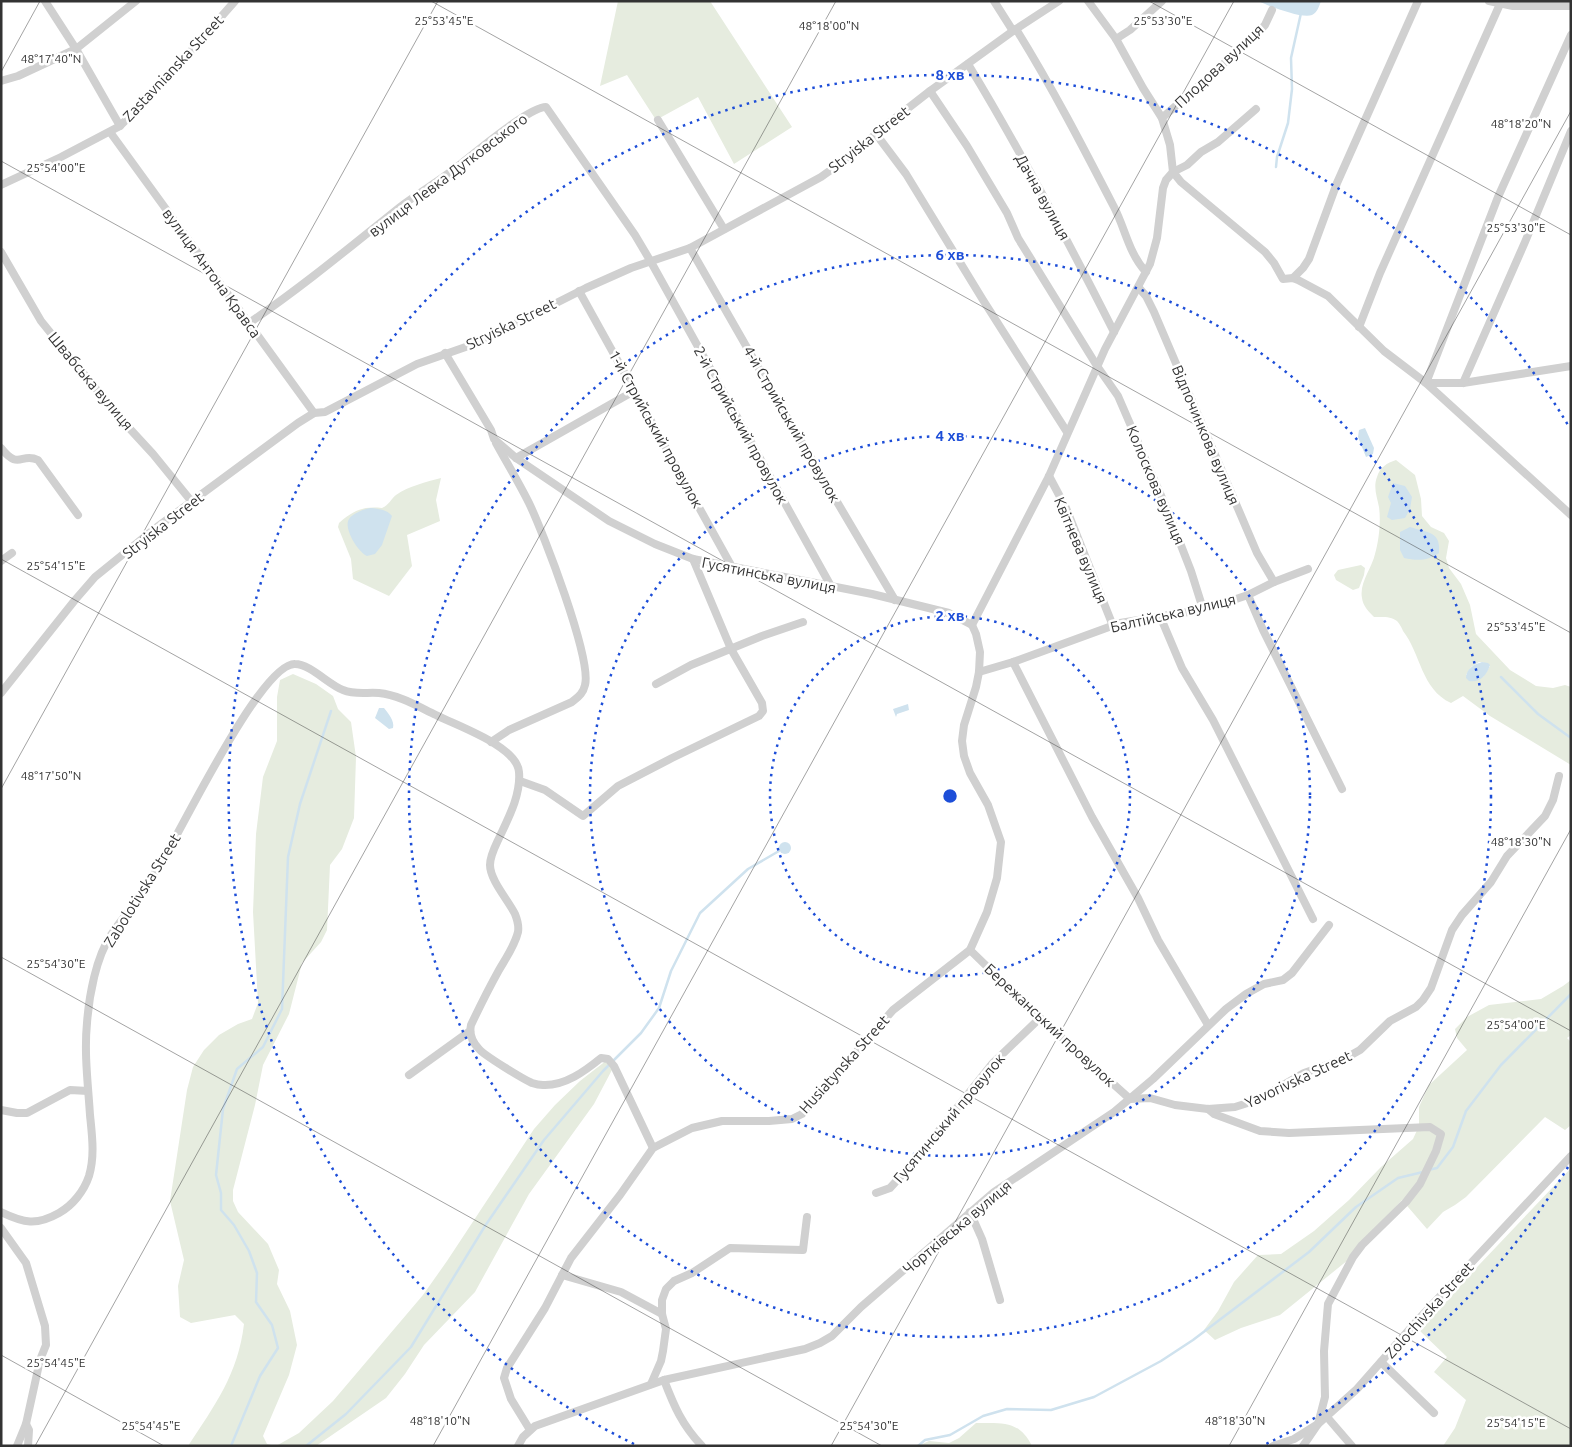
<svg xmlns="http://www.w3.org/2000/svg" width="1572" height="1447" viewBox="0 0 1572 1447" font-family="Ubuntu,sans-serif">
<rect width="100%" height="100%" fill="#fff"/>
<g fill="#e6ecdf" fill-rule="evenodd">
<path d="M618,1h92l82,126 -58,37 -36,-67 -42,23 -29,-45 -27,11z"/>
<path d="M1396,460l19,15 6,24 1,17 9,11 13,6 5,8 -3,17 3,10 12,16 9,21 6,29 34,36 26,16 17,2 12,-3 6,2v78l-81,-49 -27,-20 -12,7c-30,-14 -30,-49 -48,-72 -1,-3 -4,-8 -6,-10 -6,-5 -15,-4 -23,-4 -5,-5 -11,-11 -12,-19 -3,-15 10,-30 13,-44 4,-14 6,-33 4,-47 -2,-10 -6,-20 -2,-30 3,-10 10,-14 19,-17zM1479,662h3l8,4 -7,11 -17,-2 5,-8z"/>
<path d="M441,478l-5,22 4,21 -33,14 5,31 -23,30 -36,-17 -2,-20 -13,-32 1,-4c15,-13 24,-17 43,-15 7,-3 9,-9 14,-13 13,-9 30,-13 45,-17z"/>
<path d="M1361,565l4,3 -1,7 -5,13 -6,2 -17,-10 -2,-5 4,-5z"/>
<path d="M293,674l23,10 17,12 5,13 13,13 5,35 -2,61 -12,31 -12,16 -3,65 -6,12 -19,21 -13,51 -26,51 -8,40 -22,85v11l5,11 30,32 11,26 -2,14 13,27 7,34 -8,30 -26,61 4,8 9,2 23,-13 34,-32 90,-106 24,-34 87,-132 21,-24 25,-24 27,-21 6,8 -19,36 -65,90 -54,98 -51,53 -19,29 -19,24 -70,48h-128c27,-41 50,-72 56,-122l-9,-9 -44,8 -11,-6 -2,-31 6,-26 -14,-59 17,-111 6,-23 11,-17 15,-15 19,-11 14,-5 6,-16 -5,-91 3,-78 7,-57 14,-36v-44l3,-17z"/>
<path d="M1571,980v55l-4,3 4,4v83l-6,5 -20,-13 -79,80 -11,8 -12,7 -16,17 -25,-29 -54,60 -68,55 -39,13 -26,12 -11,-10 14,-19 16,-29 24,-27 23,-1 33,-23 35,-31 32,-33 32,-28 6,-13v-19l10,-22 38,-35 -10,-12 -2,-9 12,-12 22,-12 52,-6 22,-13z"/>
<path d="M1571,1168v278h-128l12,-18 11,-28 -32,-28 13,-15 -27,-26 58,-65z"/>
<path d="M976,1423c26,0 43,-3 56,23h-114l11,-5 20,2 10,-5z"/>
</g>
<g fill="#cfe2ee">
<path d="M1258,1h63c-2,5 -3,11 -9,14 -10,4 -43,-9 -54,-14z"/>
<path d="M1365,428l9,20 -1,6 -7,3 -8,-20 1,-7z"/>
<path d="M1393,483l12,3 7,11 -2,12 -5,9 -13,2 -5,-3 4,-14 -3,-6z"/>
<path d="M371,508c7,1 16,1 21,8l-10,29 -7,9 -8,2c-9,-4 -24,-28 -18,-37 4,-6 15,-10 22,-11z"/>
<path d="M1410,527c18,6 31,4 29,26 -11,8 -22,8 -35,5l-4,-8v-18z"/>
<path d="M1482,662l6,1 2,2c-3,10 -10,18 -21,16l-3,-3c0,-9 8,-14 16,-16z"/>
<path d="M908,704l1,6 -12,4 -1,3 -3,-8z"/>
<path d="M379,708h5c4,5 11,13 9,20l-4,1 -14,-11z"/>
<circle cx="785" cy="848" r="6"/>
</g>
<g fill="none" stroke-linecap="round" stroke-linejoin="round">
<g stroke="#cfe2ee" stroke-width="2.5">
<path d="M1276,167l1,-10 11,-34 4,-34 -1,-31 10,-45"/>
<path d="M1501,677l37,37 33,24"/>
<path d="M1428,1170l9,-2 16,-21 13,-36 35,-46 70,-71"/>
<path d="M231,1446l29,-70 18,-28 -6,-23 -16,-23 1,-29 -8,-22 -15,-26 -13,-15v-17l-5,-18 7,-66 14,-40 26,-22 19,-38 6,-152 12,-53 31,-93"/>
<path d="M306,1446l40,-32 65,-67 74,-121 59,-86 59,-69 38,-38 18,-25 12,-37 29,-58 48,-44 31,-18"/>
<path d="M918,1446l7,-6 25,-5 33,-19 24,-7 44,1 43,-13 67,-36 32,-21 116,-88 47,-45 42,-29 25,-6"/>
</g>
<g stroke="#d0d0d0" stroke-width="8">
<path d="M45,1l31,48 44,77"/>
<path d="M994,1l19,30"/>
<path d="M1088,1l28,38 27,49 19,30 8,27 3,27 8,10 84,70 9,11 9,16 10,-1 5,2 30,16 56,55 42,32 145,132"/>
<path d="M1489,1l24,5h58"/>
<path d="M1016,29c36,58 67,118 98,178 11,21 15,47 32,65"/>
<path d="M1571,35l-73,162 -72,186h37l108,-17"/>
<path d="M1116,39l14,-9 32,-29"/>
<path d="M968,64c53,87 100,177 146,268"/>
<path d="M1,81l17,-5 58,-27 60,-48"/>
<path d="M930,91l37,55 40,67 11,25 79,128 21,30 48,111 25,64 12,38"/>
<path d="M1162,118l92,-81 11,-12 7,-15"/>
<path d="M658,120l66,109"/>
<path d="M110,132l204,281"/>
<path d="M876,134l30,40 77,126 84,132"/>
<path d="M1,185l60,-28 59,-31 41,-41 74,-84"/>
<path d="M690,248l91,159 114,193"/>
<path d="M1,252l40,69 77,95 35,38 39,48"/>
<path d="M1293,278l10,-10 6,-9 28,-76 81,-182"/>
<path d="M1139,288l7,8 8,16 103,241 17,29"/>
<path d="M579,291l153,276"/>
<path d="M249,323c53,-36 101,-76 151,-116 17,-13 36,-24 53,-37 17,-13 75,-63 93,-63l89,128 16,27 181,326"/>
<path d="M1359,327l21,-54 120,-269"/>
<path d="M445,353l46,77 3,9 22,19 93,63 46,23 38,15 179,35 77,19 23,12 4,9 4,18 -1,20 -3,15 -12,38 -2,16 2,15 6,17 18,32 13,37 -4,36 -10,34 -17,38 -77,60 -91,104 -10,5 -23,2h-47l-30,7 -39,20 -33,47 -49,63 -26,50 -38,60 -3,10 7,21 19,31"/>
<path d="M1463,383l62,-141 46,-111"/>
<path d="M1,448c18,23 20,4 37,12l40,55"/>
<path d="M516,458l118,-67"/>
<path d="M1049,476l17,32 47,118"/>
<path d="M1,561l11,-8"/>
<path d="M1248,595l15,35 79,159"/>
<path d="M1160,616l22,52 31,52 100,199"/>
<path d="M972,625l77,-149 56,-127 45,-85 7,-26 6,-50 3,-8 7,-8 14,-7 14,-13 17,-10 38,-33"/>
<path d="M1013,662l79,155 46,81 20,42 50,85"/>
<path d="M979,672l34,-10 107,-39 68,-11 33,-8 27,-9 26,-13 34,-13"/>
<path d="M656,684l35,-19 71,-29 41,-14"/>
<path d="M1,693l74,-93 20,-23 58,-47 145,-107 16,-10 11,-1 92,-48 60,-21 109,-55 45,-20 59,-20 131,-71 28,-20 35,-30 46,-36 83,-60 46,-30"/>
<path d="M491,742l18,-12 63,-28c6,-5 11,-8 13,-17 7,-26 -42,-153 -56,-182 -10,-20 -22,-40 -33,-60"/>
<path d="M520,781l25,9 38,26 35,-30 54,-28 87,-42 4,-5 -1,-8 -31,-54 -38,-90"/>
<path d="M970,950l70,68 90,81 20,-1 25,7 33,4 27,-2 22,-7 47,-27 40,-14 16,-9 30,-29 26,-14 7,-7 8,-12 21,-58 10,-15 29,-33 16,-26 38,-40 8,-16 6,-24"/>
<path d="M409,1075l61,-44"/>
<path d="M1208,1109l6,5 46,17 29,2 141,-6 11,7 -5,17 -16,33 -14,18 -44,43 -9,12 -25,47 -4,47 1,46 -7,27 -15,22"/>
<path d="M1,1110l16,3h10l43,-23 18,1"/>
<path d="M876,1193l14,-5 23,-25 79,-99 48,-46"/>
<path d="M1,1212c23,11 35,14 58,1 14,-8 25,-22 30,-37 6,-20 3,-41 1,-61 -2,-31 -6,-62 -3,-92 2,-27 9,-66 24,-88 8,-13 18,-23 26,-35 11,-14 20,-31 29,-46 19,-31 96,-191 129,-190 15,0 34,21 48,26 12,5 24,2 36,3 20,2 40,14 57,22 21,11 81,31 83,57 2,22 -10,45 -19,64 -4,9 -10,19 -10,29 0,15 18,35 25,49 2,5 4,12 3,18 -3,13 -12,26 -19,38 -10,18 -19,36 -28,55 -2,9 1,17 8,24 6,7 44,30 53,34 3,1 8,2 11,2 22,1 42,-14 58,-27l7,1 6,7 39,82"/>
<path d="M970,1212l12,27 18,61"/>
<path d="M1,1228l25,35 19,63 1,19 -6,15 -14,64 -9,22"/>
<path d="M562,1275l59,17 41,22"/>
<path d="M1381,1362l53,51"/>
<path d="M664,1380c10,26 18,45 38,66"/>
<path d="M651,1384l10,-23 2,-10 3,-22 -4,-15v-14l4,-11 8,-8 18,-8 38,-25 73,2 4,-33"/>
<path d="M1327,1417l25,29"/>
<path d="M26,1424l3,6 -1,16"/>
<path d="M518,1446l5,-9 12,-11 129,-46 141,-31 15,-6 12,-7 29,-29 133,-115 120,-80 39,-33 73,-70 20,-15 18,-10 19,-4 9,-7 37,-48"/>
<path d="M1273,1446l21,-7 24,-15 39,-35 59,-67 155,-166"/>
</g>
</g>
<path fill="none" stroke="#333" stroke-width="1" stroke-opacity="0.45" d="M431,1l1140,632M1149,1l422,234M1,72l39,-71M1,161l1570,870M1,559l1570,870M1,789l437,-788M1,957l881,489M1,1355l163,91M35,1446l801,-1445M433,1446l801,-1445M831,1446l740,-1335M1229,1446l342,-617"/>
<g fill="none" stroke="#1d4ed8" stroke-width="2.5" stroke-dasharray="2.5 5">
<circle cx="950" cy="796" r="180"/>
<circle cx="950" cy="796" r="360"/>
<circle cx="950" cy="796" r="541"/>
<path d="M1568 1167A721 721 0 0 1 1266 1444M634 1444A721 721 0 1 1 1568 425"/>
</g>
<g text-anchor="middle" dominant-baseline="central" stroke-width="5" stroke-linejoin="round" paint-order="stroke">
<g font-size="15" fill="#333" stroke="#fff">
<text transform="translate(1219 66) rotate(-43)">Плодова вулиця</text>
<text transform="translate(173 68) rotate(-47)">Zastavnianska Street</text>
<text transform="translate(869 139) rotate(-38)">Stryiska Street</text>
<text transform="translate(448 175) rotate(-37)">вулиця Левка Дутковського</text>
<text transform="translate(1043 197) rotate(61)">Дачна вулиця</text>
<text transform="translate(212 273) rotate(54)">вулиця Антона Кравса</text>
<text transform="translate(511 324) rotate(-26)">Stryiska Street</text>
<text transform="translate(91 381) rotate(50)">Швабська вулиця</text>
<text transform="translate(792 424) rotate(60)">4-й Стрийський провулок</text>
<text transform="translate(741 425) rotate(61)">2-й Стрийський провулок</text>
<text transform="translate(656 429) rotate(61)">1-й Стрийський провулок</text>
<text transform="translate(1206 435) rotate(67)">Відпочинкова вулиця</text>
<text transform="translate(1156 485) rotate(67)">Колоскова вулиця</text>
<text transform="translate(163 525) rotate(-38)">Stryiska Street</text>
<text transform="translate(1081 550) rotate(67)">Квітнева вулиця</text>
<text transform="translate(769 575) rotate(11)">Гусятинська вулиця</text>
<text transform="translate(1173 613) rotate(-13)">Балтійська вулиця</text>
<text transform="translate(142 890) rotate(-58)">Zabolotivska Street</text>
<text transform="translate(1050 1025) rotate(43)">Бережанський провулок</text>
<text transform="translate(844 1064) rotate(-48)">Husiatynska Street</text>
<text transform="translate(1298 1079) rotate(-25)">Yavorivska Street</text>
<text transform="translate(949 1118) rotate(-50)">Гусятинський провулок</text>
<text transform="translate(957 1227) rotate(-40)">Чортківська вулиця</text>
<text transform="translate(1429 1310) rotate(-48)">Zolochivska Street</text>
</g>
</g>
<g font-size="12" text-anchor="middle" fill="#333" stroke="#fff" stroke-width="5" stroke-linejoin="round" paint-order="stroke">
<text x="1163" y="25">25°53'30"E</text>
<text x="444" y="25">25°53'45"E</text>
<text x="829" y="30">48°18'00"N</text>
<text x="51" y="63">48°17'40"N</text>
<text x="1521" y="128">48°18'20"N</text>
<text x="56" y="172">25°54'00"E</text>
<text x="1516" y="232">25°53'30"E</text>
<text x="56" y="570">25°54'15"E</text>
<text x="1516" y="631">25°53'45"E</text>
<text x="51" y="780">48°17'50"N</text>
<text x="1521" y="846">48°18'30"N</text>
<text x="56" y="968">25°54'30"E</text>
<text x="1516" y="1029">25°54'00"E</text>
<text x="56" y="1367">25°54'45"E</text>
<text x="440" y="1425">48°18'10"N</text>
<text x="1235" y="1425">48°18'30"N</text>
<text x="1516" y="1427">25°54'15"E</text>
<text x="151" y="1430">25°54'45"E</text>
<text x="869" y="1430">25°54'30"E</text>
</g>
<circle cx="950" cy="796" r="8" fill="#1d4ed8" stroke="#fff" stroke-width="2.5"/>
<g font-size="15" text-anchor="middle" font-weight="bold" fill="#1d4ed8" stroke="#fff" stroke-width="5" stroke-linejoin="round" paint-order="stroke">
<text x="950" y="80">8 хв</text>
<text x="950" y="260">6 хв</text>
<text x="950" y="441">4 хв</text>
<text x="950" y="621">2 хв</text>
</g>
<rect width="1572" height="1447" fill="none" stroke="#333333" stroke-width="5"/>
</svg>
